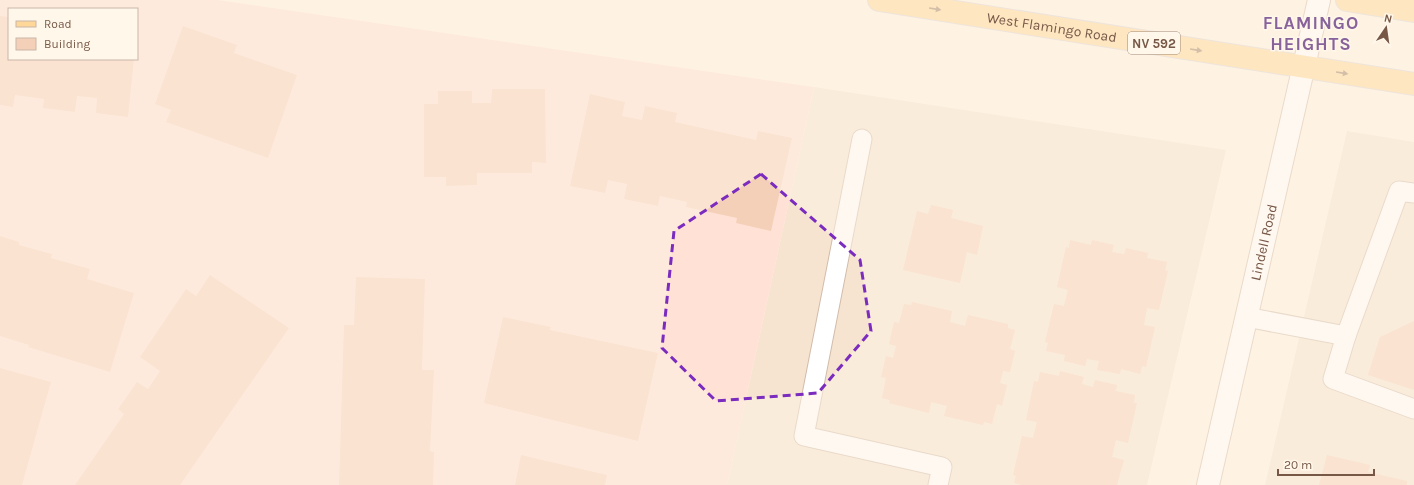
<svg xmlns="http://www.w3.org/2000/svg" width="1414" height="485" viewBox="0 0 1414 485" font-family="Karla,sans-serif">
<rect width="100%" height="100%" fill="#fef3e3"/>
<g fill="#f6e4d1">
<path d="M814,87l412,63 -79,335h-420z"/>
<path d="M1347,131l67,11v343h-149z"/>
</g>
<path fill="#ffe1d6" fill-rule="evenodd" d="M0,0h218l596,87 -87,398h-727zM9,9h128v50h-128z"/>
<g fill="#f5d0b8">
<path d="M0,16l9,1v42h125l-6,58 -32,-4 1,-15 -20,-2 -2,16 -32,-4 1,-9 -29,-4 -2,12 -13,-2z"/>
<path d="M183,26l54,19 -3,8 63,22 -29,83 -102,-36 5,-12 -16,-6z"/>
<path d="M492,89h53l1,74 -14,-1v11h-55v12l-31,1v-9h-22v-73h14v-13h34v12h19z"/>
<path d="M590,94l35,8 -3,14 20,4 3,-14 32,7 -2,9 81,18 2,-9 34,7 -21,93 -35,-8 1,-5 -51,-11 1,-5 -27,-6 -2,10 -34,-7 3,-15 -19,-4 -3,13 -35,-7z"/>
<path d="M931,205l22,5 -2,8 32,8 -6,29 -10,-3 -7,31 -57,-13 14,-59 11,3z"/>
<path d="M0,236l19,6v3l33,9 -1,4 39,11 -3,10 47,14 -24,79 -82,-25 1,-2 -29,-9z"/>
<path d="M1070,240l21,5 1,-5 22,5 -2,7 12,2 2,-6 22,5 -1,5 20,4 -2,8 3,1 -9,39 -12,-2 -3,17 11,2 -9,40 -4,-1 -2,8 -19,-5 -1,5 -23,-4 2,-9 -12,-2 -2,7 -21,-5 1,-6 -19,-4 2,-8 -3,-1 9,-38 10,2 4,-16 -11,-3 9,-40 3,1z"/>
<path d="M210,275l79,53 -109,157h-105l49,-71 -6,-5 19,-27 11,7 12,-18 -20,-14 46,-68 10,7z"/>
<path d="M356,277l69,2 -3,91h12l-4,81 4,1 -1,33h-94l5,-160h10z"/>
<path d="M912,302l40,9 -2,11 15,4 3,-11 40,9v4l7,2 -5,19 5,2 -5,21 -7,-1 -3,12 7,2 -5,21 -5,-2 -5,20 -8,-2 -1,3 -39,-9 3,-10 -16,-4 -2,11 -40,-10 1,-3 -8,-2 4,-20 -5,-1 5,-21 7,2 3,-12 -7,-2 5,-22 5,1 5,-19 7,1z"/>
<path d="M503,317l48,10 -1,3 108,23 -20,88 -154,-38z"/>
<path d="M1414,321v69l-46,-15 12,-38z"/>
<path d="M0,368l51,14 -29,103h-22z"/>
<path d="M1060,371l24,6 -2,7 11,3 2,-7 22,5 -1,6 19,4 -1,8h3l-9,40 -12,-3 -4,17 12,3 -7,25h-95l-8,-2 2,-7 -3,-1 9,-39 11,2 4,-16 -11,-2 8,-39 4,1 2,-10 19,4z"/>
<path d="M521,455l86,20 -2,10h-90z"/>
<path d="M1327,455l43,10 -2,7 39,9v4h-88z"/>
</g>
<g fill="none" stroke-linecap="round" stroke-linejoin="round">
<g stroke="#d2bcab" stroke-width="21">
<g id="lane">
<path d="M862,139l-58,297 138,31 -4,18"/>
<path d="M1246,317l100,19 53,-145 15,2"/>
<path d="M1346,336l-13,43 81,30"/>
</g>
</g>
<g stroke="#d5bca8" stroke-width="24">
<g id="secondary">
<path id="s1" d="M1208,485l111,-485"/>
</g>
</g>
<g stroke="#dcd4cf" stroke-width="24">
<g id="primary">
<path id="s2" d="M879,0l535,84"/>
<path d="M1347,0l67,11"/>
</g>
</g>
<use href="#lane" stroke="#fff" stroke-width="19"/>
<use href="#secondary" stroke="#fff" stroke-width="22"/>
<use href="#primary" stroke="#ffd798" stroke-width="22"/>
</g>
<defs><path id="oneway-solid" d="M-6-.8H1V-3.2L6.5 0L1 3.2V.8H-6Z"/></defs>
<g fill="#a07e5f">
<use href="#oneway-solid" transform="translate(935 9) rotate(9)"/>
<use href="#oneway-solid" transform="translate(1196 50) rotate(9)"/>
<use href="#oneway-solid" transform="translate(1342 73) rotate(9)"/>
</g>
<path d="M0 0H1414V485H0ZM761,174l99,86 11,71 -53,62 -102,8 -54,-53 12,-117z" fill="#fef3e3" fill-opacity=".55" fill-rule="evenodd"/>
<path fill="none" stroke="#7b2cbf" stroke-width="3" stroke-dasharray="8 5" stroke-linejoin="round" d="M761,174l99,86 11,71 -53,62 -102,8 -54,-53 12,-117z"/>
<g text-anchor="middle" dominant-baseline="central" stroke-width="3" stroke-linejoin="round" paint-order="stroke">
<rect fill="#fff7ea" stroke="#a08878" stroke-width="1" x="1128" y="32" width="52" height="22" rx="3"/>
<g font-size="13" font-weight="bold" fill="#775847">
<text x="1154" y="43">NV 592</text>
</g>
<g font-size="14" fill="#775847" stroke="#fff7ea">
<text stroke="none"><textPath href="#s2" startOffset="175">West Flamingo Road</textPath></text>
<text stroke="none"><textPath href="#s1" startOffset="249">Lindell Road</textPath></text>
</g>
<g font-size="18" font-weight="bold" letter-spacing="1" fill="#87629b" stroke="#fff7ea">
<text x="1311" y="23">FLAMINGO<tspan x="1311" dy="21">HEIGHTS</tspan></text>
</g>
</g>
<rect x="8" y="8" width="130" height="52" fill="#fff7ea" stroke="#c9b7a9"/>
<rect x="16" y="21" width="20" height="6" fill="#ffd798" stroke="#c9b7a9"/>
<text x="44" y="28" font-size="12" fill="#775847">Road</text>
<rect x="16" y="38" width="20" height="12" fill="#f5d0b8" stroke="#c9b7a9"/>
<text x="44" y="48" font-size="12" fill="#775847">Building</text>
<g transform="translate(1386 28) rotate(13)" stroke="#fff7ea" stroke-width="3" paint-order="stroke">
<path d="M0-3L7 15L0 10L-7 15Z" fill="#775847"/>
<text y="-6" font-size="11" font-weight="bold" text-anchor="middle" fill="#775847">N</text>
</g>
<path d="M1278 469v6h96v-6" fill="none" stroke="#775847" stroke-width="2"/>
<text x="1284" y="469" font-size="12" fill="#775847" stroke="#fff7ea" stroke-width="3" paint-order="stroke">20 m</text>
</svg>
